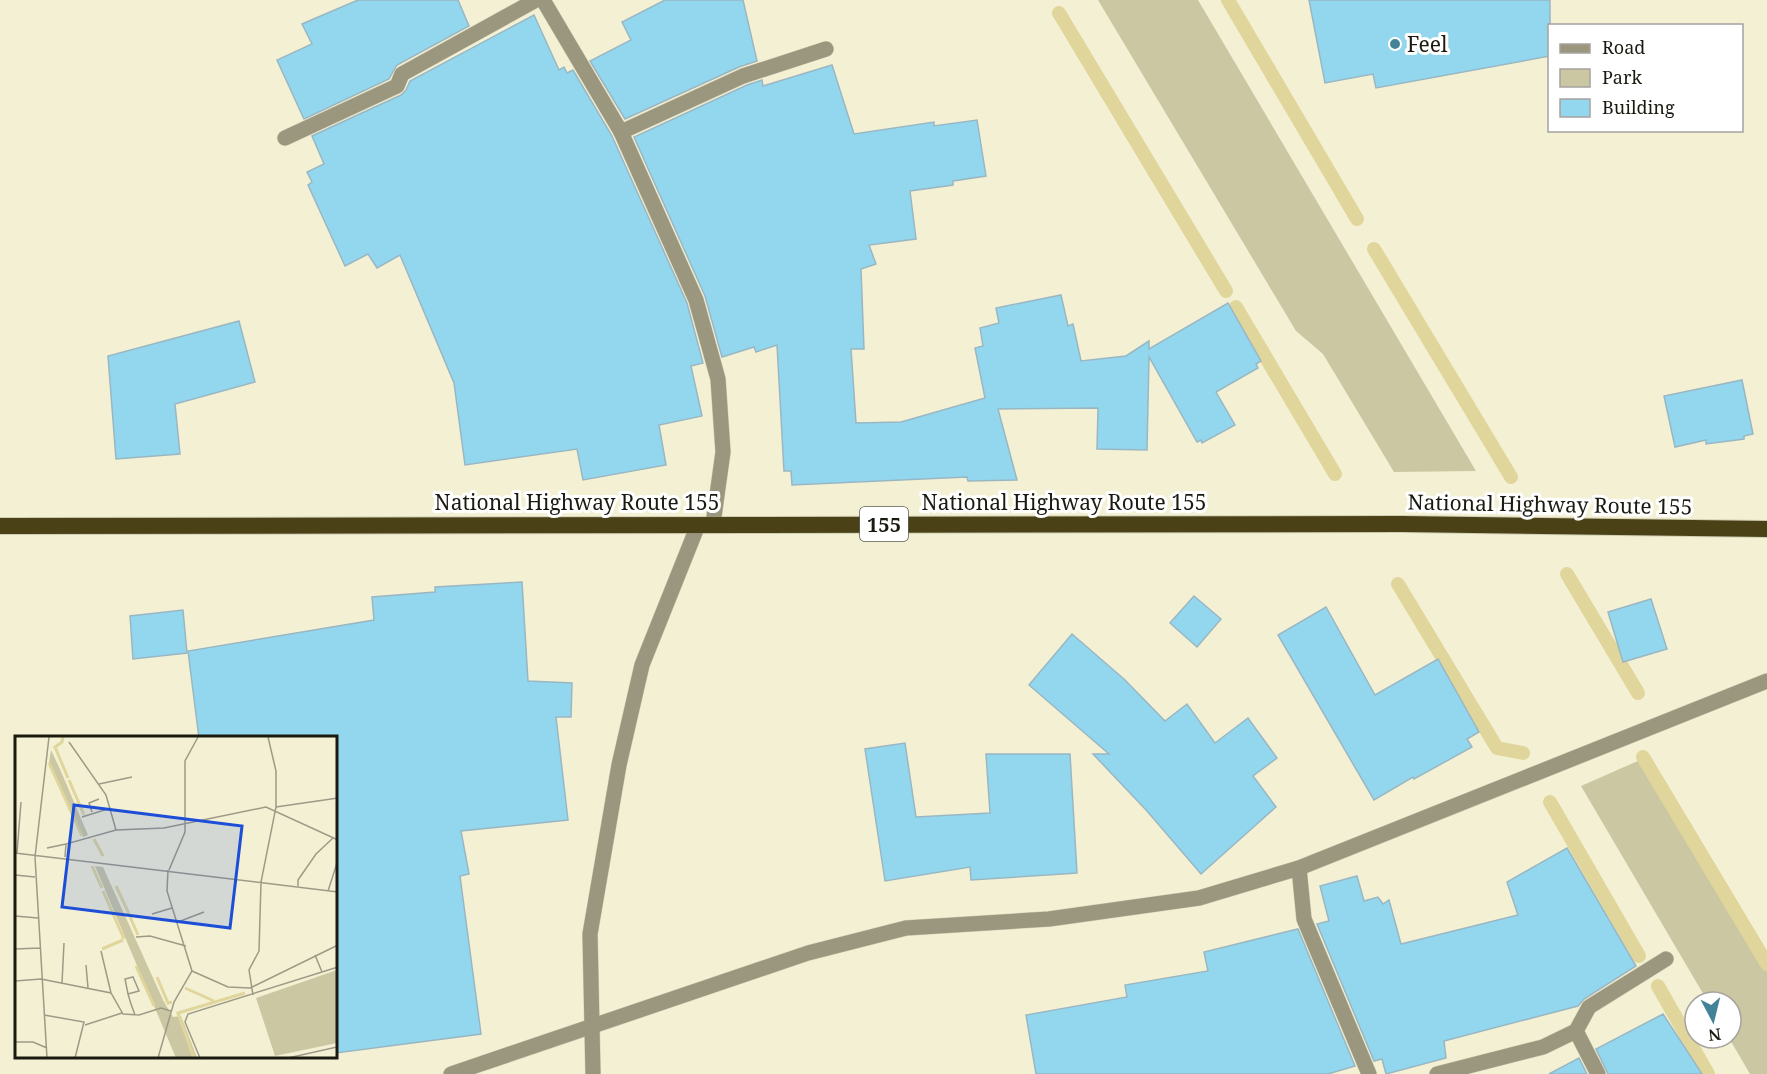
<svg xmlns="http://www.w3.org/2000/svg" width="1767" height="1074" viewBox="0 0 1767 1074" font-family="'Noto Serif',serif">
<rect width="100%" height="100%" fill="#f4f0d4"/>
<g fill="#ccc7a3">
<path d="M1098,0h100l278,471 -82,1 -71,-118 -27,-23z"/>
<path d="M1640,760l127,209v105h-17l-21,-36h2v-36h-23l-127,-216z"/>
</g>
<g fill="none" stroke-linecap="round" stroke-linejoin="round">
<g stroke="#e0d69c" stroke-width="14">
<path d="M1228,0l129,219"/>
<path d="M1059,13l167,278"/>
<path d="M1374,249l137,228"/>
<path d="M1236,307l99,167"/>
<path d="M1567,574l71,119"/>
<path d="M1398,584l99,164 26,5"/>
<path d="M1643,757l124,207"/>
<path d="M1550,802l89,154"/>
<path d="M1658,986l50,88"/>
</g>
</g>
<g fill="#93d7ef" stroke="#99b7c2" stroke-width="1.5">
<path d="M358,0h100l11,26 -72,39 -8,14 -85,40 -27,-59 35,-16 -10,-20z"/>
<path d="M665,0h78l14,61 -18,6 -114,52 -35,-58 41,-21 -9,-18z"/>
<path d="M1309,0h241v56l-174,32 -3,-14 -48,9z"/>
<path d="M534,15l25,55 5,-3 3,6 6,-3 39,66 75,167 16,60 -12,3 11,50 -43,9 7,40 -83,15 -6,-31 -112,16 -11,-82 -54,-128 -23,13 -9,-14 -23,12 -37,-81 4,-3 -5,-10 17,-8 -12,-28 89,-41 5,-5 4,-9z"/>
<path d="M832,65l22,69 80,-12v4l43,-6 9,56 -33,5v4l-43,6 6,48 -47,6 7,19 -15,5 3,80h-13l5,74 45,-1 84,-24 -10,-50 8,-2 -3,-18 19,-5 -3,-15 65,-13 7,31 5,-2 8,37 45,-5 23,-15v8l79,-46 33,58 -5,3 2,4 -42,24 19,33 -33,18 -1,-3 -4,2 -48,-85 -2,93 -50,-1 1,-41 -100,1 19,71 -49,1 -1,-4 -175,8 -1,-14h-7l-7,-126 -21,7 -2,-5 -32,10 -17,-61 -71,-159 113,-52 15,-5 1,6z"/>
<path d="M239,321l16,61 -80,22 5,50 -64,5 -8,-103z"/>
<path d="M1742,380l11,54 -9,2v3l-38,5v-4l-31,7 -11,-51z"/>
<path d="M522,582l6,99 44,2 -1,34h-15l12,103 -107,11 8,43 -9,2 21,158 -145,19v-315h-137l-11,-87 186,-31 -2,-23 63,-5v-5z"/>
<path d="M1194,596l27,23 -24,28 -27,-24z"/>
<path d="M1651,599l16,50 -44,13 -15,-50z"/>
<path d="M1326,607l49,88 63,-36 41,73 -12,7 5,8 -58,32 -1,-2 -39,23 -96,-165z"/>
<path d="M183,610l4,43 -54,6 -3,-43z"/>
<path d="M1072,634l53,46 40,41 22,-17 28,39 33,-25 29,40 -24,18 23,31 -75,67 -54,-63 -54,-57h16l-80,-69z"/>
<path d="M905,743l11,74 74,-4 -4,-59h84l7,119 -106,7 -1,-13 -85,14 -20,-132z"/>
<path d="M1567,848l69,118 -52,33 -6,7 -134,35 2,17 -60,16 -4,-15 -8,2 -57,-137 12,-3 -9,-35 37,-10 7,25 14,-4 5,7 6,-4 12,44 117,-29 -11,-33z"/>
<path d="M1298,929l57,137 -27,8h-292l-10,-59 101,-18 -2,-12 83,-14 -4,-19z"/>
<path d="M1663,1014l39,60h-94l-12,-25z"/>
<path d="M1579,1058l8,16h-38z"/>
</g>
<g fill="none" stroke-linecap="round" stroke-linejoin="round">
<g stroke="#d1ceb5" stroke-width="16">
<g id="minor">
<path d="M543,0l78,132 75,168 22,79 5,73 -10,72"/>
<path d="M621,132l122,-56 83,-27"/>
<path d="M285,138l112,-52 5,-12 134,-74"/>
<path d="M1299,868l5,51 65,155"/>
<path d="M1576,1031l22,43"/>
<path d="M451,1074l357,-121 98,-25 143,-9 150,-21 100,-30 468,-187"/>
<path d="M593,1074l-3,-140 29,-169 23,-100 56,-140"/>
<path d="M1437,1074l106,-27 33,-16 13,-24 77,-48"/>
</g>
</g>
<g stroke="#d1ceb5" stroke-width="18">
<path id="trunk" d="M0,526l1402,-2 365,5"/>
</g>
<use href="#minor" stroke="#9b977f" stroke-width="15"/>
<use href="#trunk" stroke="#4a4216" stroke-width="16"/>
</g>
<circle fill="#448397" stroke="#fff" stroke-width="2" cx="1395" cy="44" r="6"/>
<g text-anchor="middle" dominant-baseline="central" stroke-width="6" stroke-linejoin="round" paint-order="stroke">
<rect fill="#fff" stroke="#5f5f58" stroke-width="1.5" x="860" y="507" width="48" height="34" rx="4.5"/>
<g font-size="20" font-weight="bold" fill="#1b1a10">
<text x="884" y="524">155</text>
</g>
<g font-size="21" fill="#1b1a10" stroke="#fff" text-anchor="start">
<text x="1407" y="44">Feel</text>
</g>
<g font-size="21" fill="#1b1a10" stroke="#fff">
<text x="577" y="502">National Highway Route 155</text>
<text x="1064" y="502">National Highway Route 155</text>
<text transform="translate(1550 504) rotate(1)">National Highway Route 155</text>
</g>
</g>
<g transform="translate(15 736)">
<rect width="322" height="322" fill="#f4f0d4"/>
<path d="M36,14l9,19 28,66 -5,2 -34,-74zM80,130l8,1 60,133 10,17 8,-1 16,42h-21zM322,234v73l-62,13 -19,-58z" fill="#ccc7a3"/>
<path fill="none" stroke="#e0d69c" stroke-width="3" d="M48,1l-1,5 -7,5 13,31M34,27l33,73M54,44l15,35M79,103l9,17M77,130l10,22M101,150l13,28M88,155l21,48M115,181l8,18M87,213l21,-9M121,230l18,40M142,241l11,26 4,-1M170,252l29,13M179,322l-16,-45 67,-20"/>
<path fill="none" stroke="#9d9a86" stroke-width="1.5" d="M54,6l37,53 10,35M84,48l33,-7M261,71l62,-9M77,76l-3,-9 10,-4M67,81l29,-9M32,112l19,-4M0,117l323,39M2,117l4,-51M50,121l1,-13 50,-14 48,-2 102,-21 72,33M154,134l16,-38v-71l13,-24M0,139l20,2M283,150v-6l18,-26 17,-16M313,155l10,-31M137,178l20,-6M0,180l23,2M163,186l26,-10M121,201l14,-1 36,10M0,213l25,-1M86,215l10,42M300,219l7,17M71,229l2,23M177,235l36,16 22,1 88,-43M0,245l26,-2 70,14 12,21 16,1 22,-7 10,3M47,247l2,-40M113,258l11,-3 -6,-14 -8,2 3,15 3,10 4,11M238,259l-4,-25 10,-19 2,-69 15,-75v-36l-8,-34M29,279l40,7 -9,36M70,289l37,-12M0,306h18l14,6M32,322l-12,-201 14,-120M143,322l16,-56 18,-31 -25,-80 1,-21M185,322l-15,-36 3,-8 150,-47M273,322l49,-11"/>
<path fill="#1d4ed8" fill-opacity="0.15" stroke="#1d4ed8" stroke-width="3" d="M59,69l168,21 -12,102 -168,-21z"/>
<rect width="322" height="322" fill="none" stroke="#1b1a10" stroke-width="3"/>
</g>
<rect x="1548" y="24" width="195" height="108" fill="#ffffff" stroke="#a4a39f" stroke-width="1.5"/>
<rect x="1560" y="44" width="30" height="9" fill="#9b977f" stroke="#a4a39f" stroke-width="1.5"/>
<text x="1602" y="54" font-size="18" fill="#1b1a10">Road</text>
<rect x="1560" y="69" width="30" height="18" fill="#ccc7a3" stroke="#a4a39f" stroke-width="1.5"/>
<text x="1602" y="84" font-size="18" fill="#1b1a10">Park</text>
<rect x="1560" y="99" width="30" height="18" fill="#93d7ef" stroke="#a4a39f" stroke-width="1.5"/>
<text x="1602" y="114" font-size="18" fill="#1b1a10">Building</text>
<g transform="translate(1713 1020) rotate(173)"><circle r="28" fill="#ffffff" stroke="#a4a39f" stroke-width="1.5"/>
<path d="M0-4.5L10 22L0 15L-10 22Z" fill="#448397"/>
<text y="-9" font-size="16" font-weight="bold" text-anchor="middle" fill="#1b1a10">N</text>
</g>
</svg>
